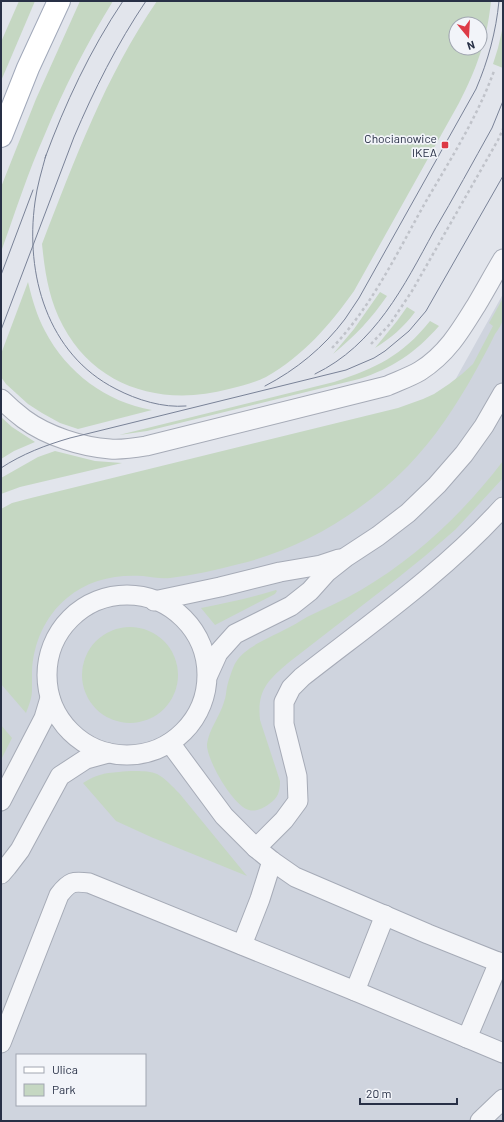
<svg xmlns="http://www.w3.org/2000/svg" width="504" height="1122" viewBox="0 0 504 1122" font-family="Barlow,sans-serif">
<rect width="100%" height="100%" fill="#e2e5ec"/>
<path fill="#cfd4de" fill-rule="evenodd" d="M503,294v827h-502v-533l443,-188zM17,1055h128v50h-128z"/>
<g fill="#c5d7c2" fill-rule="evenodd">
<path d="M19,1h16l-34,80v-39z"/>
<path d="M80,1h33c-26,42 -49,87 -68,133 -17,38 -30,79 -44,118v-65l35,-88z"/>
<path d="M157,1h334c-4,39 -14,67 -32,102l-105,188c-24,34 -51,65 -88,86 -12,6 -24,9 -37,12 -66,18 -133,-1 -166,-63 -14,-26 -18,-53 -21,-82 33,-85 63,-167 115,-243zM456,24h24v24h-24z"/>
<path d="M503,26v42l-10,-4 5,-16z"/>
<path d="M28,282c4,17 9,34 17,49 22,42 61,71 107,79l-74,19 -18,-6 -18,-10 -14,-9 -22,-20 -5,-7v-23z"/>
<path d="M380,292l7,4c-15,22 -33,41 -54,58l21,-25z"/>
<path d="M503,298c0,6 1,14 0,21 -1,5 -5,11 -8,15 -6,13 -13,25 -20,38 -19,34 -40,66 -67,94 -45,46 -106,83 -169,98 -22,6 -46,11 -69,14 -9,1 -18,-1 -27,-2 -28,-2 -55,4 -76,22 -22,18 -34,46 -35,74 0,6 0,12 0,18 0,8 -3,15 -6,23l-25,-29v-175l11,-6 19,-5 367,-90 25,-9 11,-5 15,-10 13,-10 11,-10 20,-38 -4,-3z"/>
<path d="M407,307l8,5c-11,15 -24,26 -40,36l22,-27z"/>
<path d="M430,321l9,5c-24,27 -46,42 -80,53l-212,52 -28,4 215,-53c42,-14 68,-26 96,-61z"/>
<path d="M1,417l11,10 23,15 -21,9 -13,8z"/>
<path d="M55,451l40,10 27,2 -102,24 -19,7v-16l37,-21z"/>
<path d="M503,461v17l-47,51 -31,27 -26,21 -111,86c-21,18 -31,28 -28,57l20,61c0,11 -2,17 -11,23 -5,4 -13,8 -20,6 -16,-4 -43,-51 -42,-66 2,-15 13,-28 17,-42 2,-5 2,-10 3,-15 1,-5 6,-21 9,-25 9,-15 33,-24 48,-32 8,-4 15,-8 23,-13 18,-9 37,-17 54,-27 56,-33 103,-78 142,-129z"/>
<path d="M276,590l1,1 -2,3 -60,31 -14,-17c25,-5 50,-10 75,-18z"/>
<circle cx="130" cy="675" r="48"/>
<path d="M1,725l11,13 -11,22z"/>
<path d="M119,772c10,-1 28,-2 38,2 8,4 16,13 22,19l68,83 -96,-39 -35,-16 -33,-38c13,-8 20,-10 36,-11z"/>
</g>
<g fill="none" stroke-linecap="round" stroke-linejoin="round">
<g stroke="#a6abb7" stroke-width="21">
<g id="service">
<path d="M1,399c7,7 15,14 23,20 23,17 58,28 86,30 12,1 24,-1 36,-3l241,-60c11,-5 23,-9 33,-15 27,-17 41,-41 57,-67 9,-15 17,-30 26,-45"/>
<circle cx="127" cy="675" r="80"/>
<path d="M154,601l66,-14 60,-15 41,-7 18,-6"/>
<path d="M208,675l10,-22 17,-19 56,-28 19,-15 17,-19 19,-15 32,-21 30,-23 29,-28 27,-31 20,-28 19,-33"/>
<path d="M170,743l54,73 32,32 16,13 23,16 133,57 75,30"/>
<path d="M1,801l43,-83 6,-20"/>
<path d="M256,848l28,-28 14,-19 -1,-25 -13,-52v-22l7,-14 11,-11c69,-54 142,-105 201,-170"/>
<path d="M1,874l6,-7 13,-17 40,-74 26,-17 22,-6"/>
<path d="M242,945l18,-46 12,-38"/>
<path d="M355,991l30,-76"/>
<path d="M467,1038l32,-76"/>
<path d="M1,1043l58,-148c11,-14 14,-14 30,-12l266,108 148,62"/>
<path d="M480,1121l23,-22"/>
</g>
</g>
<g stroke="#a0a8b9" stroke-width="24">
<path id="primary" d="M1,136l27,-68 31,-67"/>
</g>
<g stroke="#c0c3ca" stroke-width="2.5" stroke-dasharray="3 3" stroke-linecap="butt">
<path d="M371,344l19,-20 22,-33 86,-151 5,-11"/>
<path d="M332,348c40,-42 65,-95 93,-145 25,-43 52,-85 69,-132"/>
</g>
<use href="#service" stroke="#f5f6f9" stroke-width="19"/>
<use href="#primary" stroke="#fff" stroke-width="22"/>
<g stroke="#798297" stroke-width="1">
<path d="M46,155c-4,15 -9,31 -11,47 -10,72 12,152 81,187 21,11 47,19 70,17"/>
<path d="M45,158c20,-54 45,-108 78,-157"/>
<path d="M1,275l32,-85"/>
<path d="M1,330l73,-193c20,-47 43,-93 72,-136"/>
<path d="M315,374c60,-29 89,-88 119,-143 20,-34 39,-69 58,-103l11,-27"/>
<path d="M265,386c31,-16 59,-39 80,-67 5,-7 9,-14 14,-21l117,-209c12,-28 20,-57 23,-88"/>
<path d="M1,468c21,-14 45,-23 69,-30l276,-68 28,-12 11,-7 24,-20 17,-20 77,-135"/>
</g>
</g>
<rect fill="#dd3a46" stroke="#f2f4f9" stroke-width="1.5" x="441" y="141" width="8" height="8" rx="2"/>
<g text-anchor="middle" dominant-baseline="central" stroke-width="3.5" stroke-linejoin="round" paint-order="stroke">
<g font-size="12" fill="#283046" stroke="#f2f4f9" text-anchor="end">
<text x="437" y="138">Chocianowice<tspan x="437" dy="14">IKEA</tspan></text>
</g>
</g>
<rect width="504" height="1122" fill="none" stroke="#283046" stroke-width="4"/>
<rect x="16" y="1054" width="130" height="52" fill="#f2f4f9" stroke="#a1a6b1"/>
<rect x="24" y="1067" width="20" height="6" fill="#ffffff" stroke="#a1a6b1"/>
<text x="52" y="1074" font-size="12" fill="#283046">Ulica</text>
<rect x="24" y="1084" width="20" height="12" fill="#c5d7c2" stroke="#a1a6b1"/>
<text x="52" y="1094" font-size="12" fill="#283046">Park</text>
<g transform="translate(468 36) rotate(162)"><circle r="19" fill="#f2f4f9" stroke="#a1a6b1"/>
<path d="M0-3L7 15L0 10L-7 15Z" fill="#dd3a46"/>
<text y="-6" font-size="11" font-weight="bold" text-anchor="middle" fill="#283046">N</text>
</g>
<path d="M360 1098v6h97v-6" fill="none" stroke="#283046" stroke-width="2"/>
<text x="366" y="1098" font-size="12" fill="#283046" stroke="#f2f4f9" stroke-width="3" paint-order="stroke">20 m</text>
</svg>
